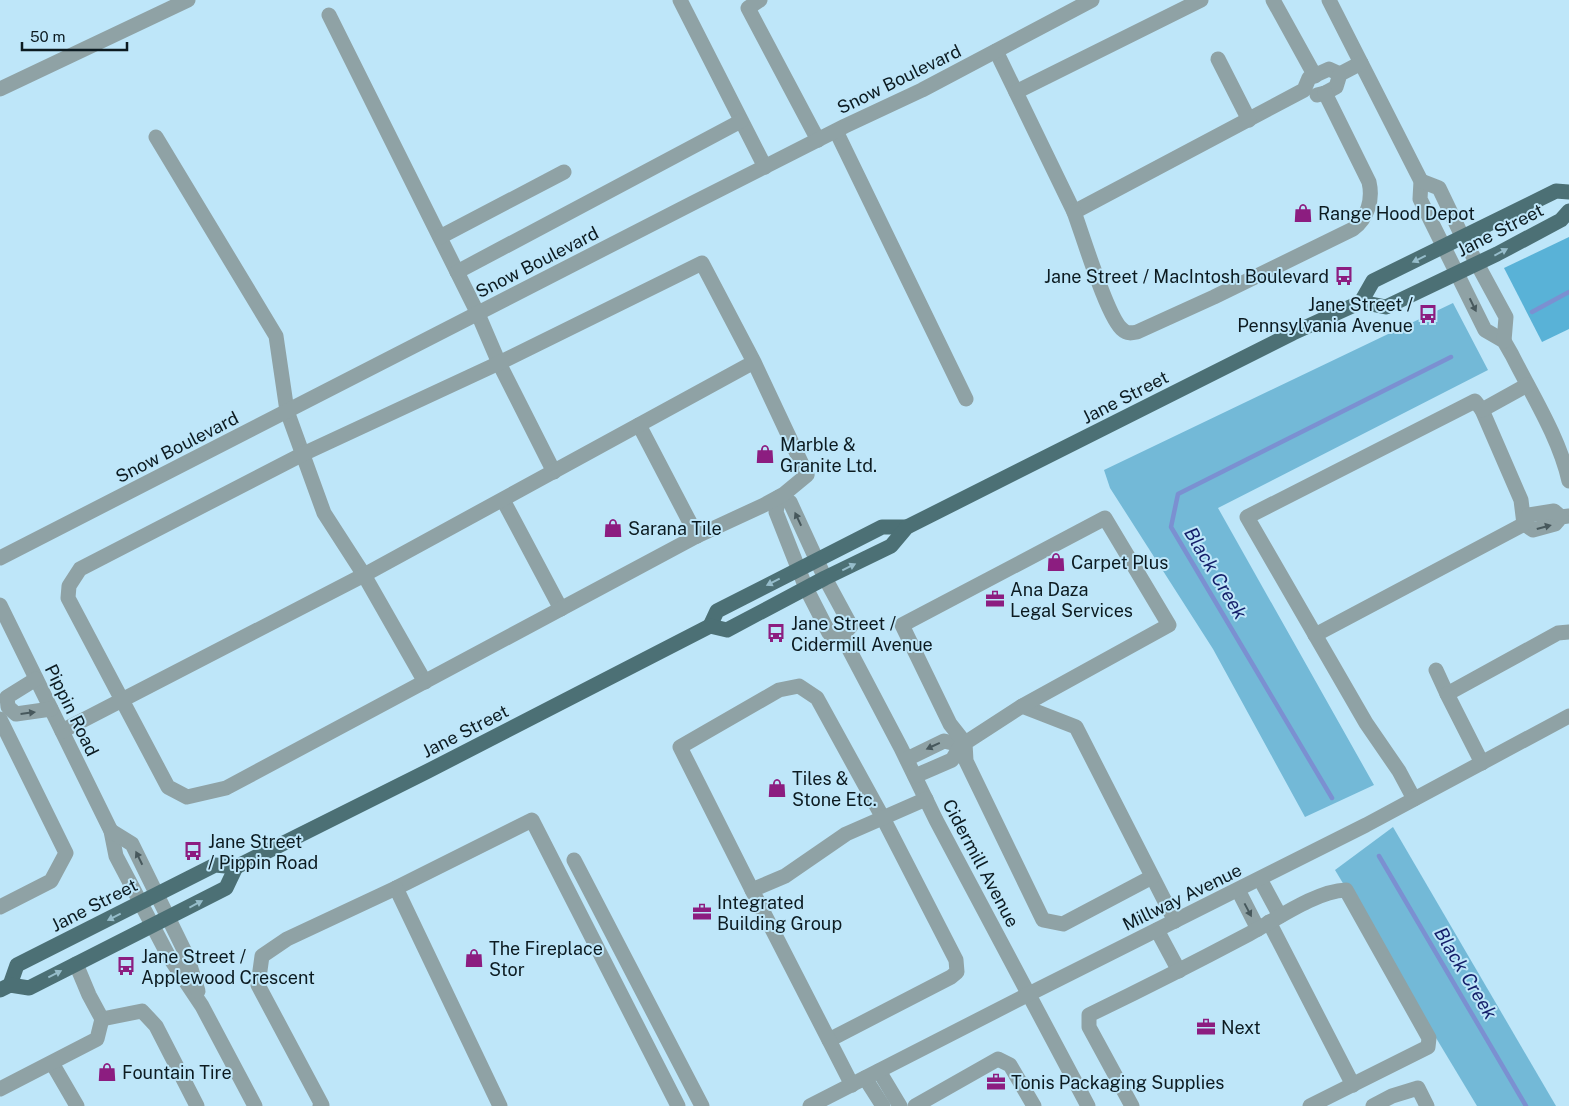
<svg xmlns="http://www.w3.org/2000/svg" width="1569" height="1106" viewBox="0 0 1569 1106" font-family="'Public Sans',sans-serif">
<rect width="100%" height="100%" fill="#bee6f9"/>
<g fill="#73b9d7">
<path d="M1453,303l35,67 -270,138 156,277 -69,32 -92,-168 -103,-161 -6,-18z"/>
<path d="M1393,827l163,279h-79l-142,-236z"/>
</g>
<path fill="#59b2d7" d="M1569,237v92l-27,13 -38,-74z"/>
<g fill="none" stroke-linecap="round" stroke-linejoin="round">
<g stroke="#7b90d1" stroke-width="4.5">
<path d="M1532,312l37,-20"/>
<path d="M1332,798l-161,-271 7,-33 273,-137"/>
<path d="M1379,856l147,250"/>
</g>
<g stroke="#8fa2a5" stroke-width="15">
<path d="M680,0l85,167"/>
<path d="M760,0l-12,8 70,132"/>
<path d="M1273,0l42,76"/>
<path d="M1329,0l92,181 -1,18 65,131 19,11 8,14c20,40 47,82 57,126"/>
<path d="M329,15l149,299 21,49 55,109"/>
<path d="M996,51l78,161 230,-122 5,-12 20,-9 11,5"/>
<path d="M1218,59l31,61"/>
<path d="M0,89l188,-89"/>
<path d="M1016,92l185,-92"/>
<path d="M1317,95l8,-2 11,-6 4,-13 21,-11"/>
<path d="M836,131l130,268"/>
<path d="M156,137l120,199 11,75 37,102 40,62 61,107"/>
<path d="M1421,181l18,7 23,48 44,81 -2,24"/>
<path d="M1074,212c8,21 34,108 49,118 4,4 9,3 14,2l77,-35 139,-68c15,-11 20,-30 16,-47l-44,-89"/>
<path d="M440,237l124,-65"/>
<path d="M457,272l284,-151"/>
<path d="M1482,410l39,90 3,24 9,6 22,-6 6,-7 8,-1"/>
<path d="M639,425l58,111"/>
<path d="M503,500l58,109"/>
<path d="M0,558l693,-355 152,-77 77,-36 170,-90"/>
<path d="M0,605l111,226 5,25 52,99 34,51 53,100"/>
<path d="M1315,635l209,-111 5,-9 25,-4 7,6"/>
<path d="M842,636l9,-10 -26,-48 -35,-76 -11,-5 -3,15 30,76 23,45 13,3 59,112 35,72 152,286"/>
<path d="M1436,670l11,24 111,-61 11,-1"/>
<path d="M36,679l-29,18 1,10 8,7 35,-5"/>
<path d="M1447,694l35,69"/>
<path d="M1022,706l54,21 99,194"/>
<path d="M0,719l66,134 -15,28 -51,26"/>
<path d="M62,731l60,-31 242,-125 390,-213 53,113 -23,19 -20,11 -67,31 -471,252 -39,9 -19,-10 -100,-189 1,-12 11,-17 223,-115 196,-91 203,-100 52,99"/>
<path d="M907,759l37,-18 17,4"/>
<path d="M915,776l37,-16 9,-15 4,-2 57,-37 147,-81 -64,-107 -203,107 48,99 15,19 1,18 77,159 20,4 89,-47"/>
<path d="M1414,799l-15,-28 -33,-48 -119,-206 228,-116 7,9 45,-25"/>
<path d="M111,831l21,13 55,112 11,35"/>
<path d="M574,860l128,246"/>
<path d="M1260,879l20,37"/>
<path d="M396,888l136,-68 146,286"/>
<path d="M752,890l-72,-143 99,-57 20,-4 18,12 66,120 73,142 1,12 -6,5 -122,63"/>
<path d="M1238,890l20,39"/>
<path d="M1269,922l84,163"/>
<path d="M1157,930l22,41"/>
<path d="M76,964l13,31 13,24 40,-8 14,15 41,80"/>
<path d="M52,1063l25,43"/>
<path d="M879,1071l21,35"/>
<path d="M865,1078l18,28"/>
<path d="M852,1085l-100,-195 33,-14 61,-42 80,-35"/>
<path d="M0,1089l97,-50 5,-20"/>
<path d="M320,1106l2,-1 -64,-120 4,-29 25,-17 109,-51 104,218"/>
<path d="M810,1106l219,-112 337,-169 203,-109"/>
<path d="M915,1106l83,-47 12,6 24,41"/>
<path d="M1132,1106l-43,-79v-12c54,-26 107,-53 160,-81 28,-15 67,-43 97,-44l83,148 -1,9 -118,59"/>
<path d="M1373,1106l19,-10 26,-8 9,18"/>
</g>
<g stroke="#4c7075" stroke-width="15">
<path d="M1361,302l12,-21 183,-90 13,1"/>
<path d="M710,626l7,-15 165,-84h25"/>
<path d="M10,985l7,-20 198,-100 21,2 192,-96 282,-145 17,4 98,-52 66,-32 16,-19 386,-194 68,-31 25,5 111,-53 64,-34 8,-9"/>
<path d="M0,990l10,-5 19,3 197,-100 10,-21"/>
</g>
</g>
<defs><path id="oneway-solid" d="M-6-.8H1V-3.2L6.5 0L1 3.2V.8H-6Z" transform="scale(1.25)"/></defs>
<g fill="#96bdcb">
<use href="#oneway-solid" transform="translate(1501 252) rotate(-28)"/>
<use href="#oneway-solid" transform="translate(1419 259) rotate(154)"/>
<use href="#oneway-solid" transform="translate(849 567) rotate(-26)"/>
<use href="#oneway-solid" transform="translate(773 582) rotate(153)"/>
<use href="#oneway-solid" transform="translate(196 904) rotate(-28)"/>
<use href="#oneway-solid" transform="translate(114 917) rotate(153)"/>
<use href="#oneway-solid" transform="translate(55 974) rotate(-27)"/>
</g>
<g fill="#47585c">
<use href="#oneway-solid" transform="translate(1473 305) rotate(64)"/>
<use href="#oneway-solid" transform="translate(798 519) rotate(-115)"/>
<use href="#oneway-solid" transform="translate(1544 527) rotate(-15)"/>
<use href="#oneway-solid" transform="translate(28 713) rotate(-7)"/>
<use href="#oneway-solid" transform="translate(933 746) rotate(155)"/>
<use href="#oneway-solid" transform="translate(139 858) rotate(-116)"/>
<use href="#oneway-solid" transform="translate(1248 910) rotate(62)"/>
</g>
<defs>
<g id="shop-bare" transform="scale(1.5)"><path d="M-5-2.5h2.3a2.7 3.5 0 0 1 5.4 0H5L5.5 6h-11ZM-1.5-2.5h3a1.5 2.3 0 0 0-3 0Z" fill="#8c1d80" stroke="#bee6f9" stroke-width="2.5" paint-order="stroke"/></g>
<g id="bus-bare" transform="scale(1.5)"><path d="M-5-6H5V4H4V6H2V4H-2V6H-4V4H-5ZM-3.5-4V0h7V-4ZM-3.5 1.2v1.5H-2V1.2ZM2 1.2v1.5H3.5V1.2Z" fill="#8c1d80" stroke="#bee6f9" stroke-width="2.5" paint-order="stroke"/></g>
<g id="office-bare" transform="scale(1.5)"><path d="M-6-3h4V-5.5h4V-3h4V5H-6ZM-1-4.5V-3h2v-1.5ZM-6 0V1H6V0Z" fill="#8c1d80" stroke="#bee6f9" stroke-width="2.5" paint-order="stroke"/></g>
</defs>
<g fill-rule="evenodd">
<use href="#shop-bare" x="1303" y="213"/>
<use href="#bus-bare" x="1344" y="276"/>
<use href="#bus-bare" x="1428" y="314"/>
<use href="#shop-bare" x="765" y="454"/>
<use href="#shop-bare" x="613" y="528"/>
<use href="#shop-bare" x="1056" y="562"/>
<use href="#office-bare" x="995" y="599"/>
<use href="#bus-bare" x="776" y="633"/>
<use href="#shop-bare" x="777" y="788"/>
<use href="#bus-bare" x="193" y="851"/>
<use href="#office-bare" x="702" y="912"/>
<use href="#shop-bare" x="474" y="958"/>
<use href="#bus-bare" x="126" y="966"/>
<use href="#office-bare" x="1206" y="1027"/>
<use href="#shop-bare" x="107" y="1072"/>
<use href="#office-bare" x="996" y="1082"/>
</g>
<g text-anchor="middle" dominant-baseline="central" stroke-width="4" stroke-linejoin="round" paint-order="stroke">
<g font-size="18" fill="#0c1b21" stroke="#bee6f9">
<text transform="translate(899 79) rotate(-26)">Snow Boulevard</text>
<text transform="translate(1500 230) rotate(-27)">Jane Street</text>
<text transform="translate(537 262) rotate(-27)">Snow Boulevard</text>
<text transform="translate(1125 397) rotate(-27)">Jane Street</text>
<text transform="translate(177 447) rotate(-27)">Snow Boulevard</text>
<text transform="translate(72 710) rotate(64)">Pippin Road</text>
<text transform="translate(465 731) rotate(-27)">Jane Street</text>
<text transform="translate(981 863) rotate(62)">Cidermill Avenue</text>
<text transform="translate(1182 897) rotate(-26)">Millway Avenue</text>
<text transform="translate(94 905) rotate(-27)">Jane Street</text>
</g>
<g font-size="18" fill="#0c1b21" stroke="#bee6f9" text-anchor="start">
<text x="1318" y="213">Range Hood Depot</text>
<text x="1329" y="276" text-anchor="end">Jane Street / MacIntosh Boulevard</text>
<text x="1413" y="304" text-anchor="end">Jane Street /<tspan x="1413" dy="21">Pennsylvania Avenue</tspan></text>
<text x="780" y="444">Marble &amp;<tspan x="780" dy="21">Granite Ltd.</tspan></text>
<text x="628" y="528">Sarana Tile</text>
<text x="1071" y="562">Carpet Plus</text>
<text x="1010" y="589">Ana Daza<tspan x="1010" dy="21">Legal Services</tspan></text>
<text x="791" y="623">Jane Street /<tspan x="791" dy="21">Cidermill Avenue</tspan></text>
<text x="792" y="778">Tiles &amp;<tspan x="792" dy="21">Stone Etc.</tspan></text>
<text x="208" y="841">Jane Street<tspan x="208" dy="21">/ Pippin Road</tspan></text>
<text x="717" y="902">Integrated<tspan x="717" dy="21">Building Group</tspan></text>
<text x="489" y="948">The Fireplace<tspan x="489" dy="21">Stor</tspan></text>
<text x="141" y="956">Jane Street /<tspan x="141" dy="21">Applewood Crescent</tspan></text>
<text x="1221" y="1027">Next</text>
<text x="122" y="1072">Fountain Tire</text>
<text x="1011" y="1082">Tonis Packaging Supplies</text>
</g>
<g font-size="19" font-style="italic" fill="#141e69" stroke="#bee6f9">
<text transform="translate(1216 573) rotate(59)">Black Creek</text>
<text transform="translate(1466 973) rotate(59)">Black Creek</text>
</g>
</g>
<path d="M22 42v8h105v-8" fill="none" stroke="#0c1b21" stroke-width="2.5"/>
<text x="30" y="42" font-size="15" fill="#0c1b21" stroke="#bee6f9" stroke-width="4" paint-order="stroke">50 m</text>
</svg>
